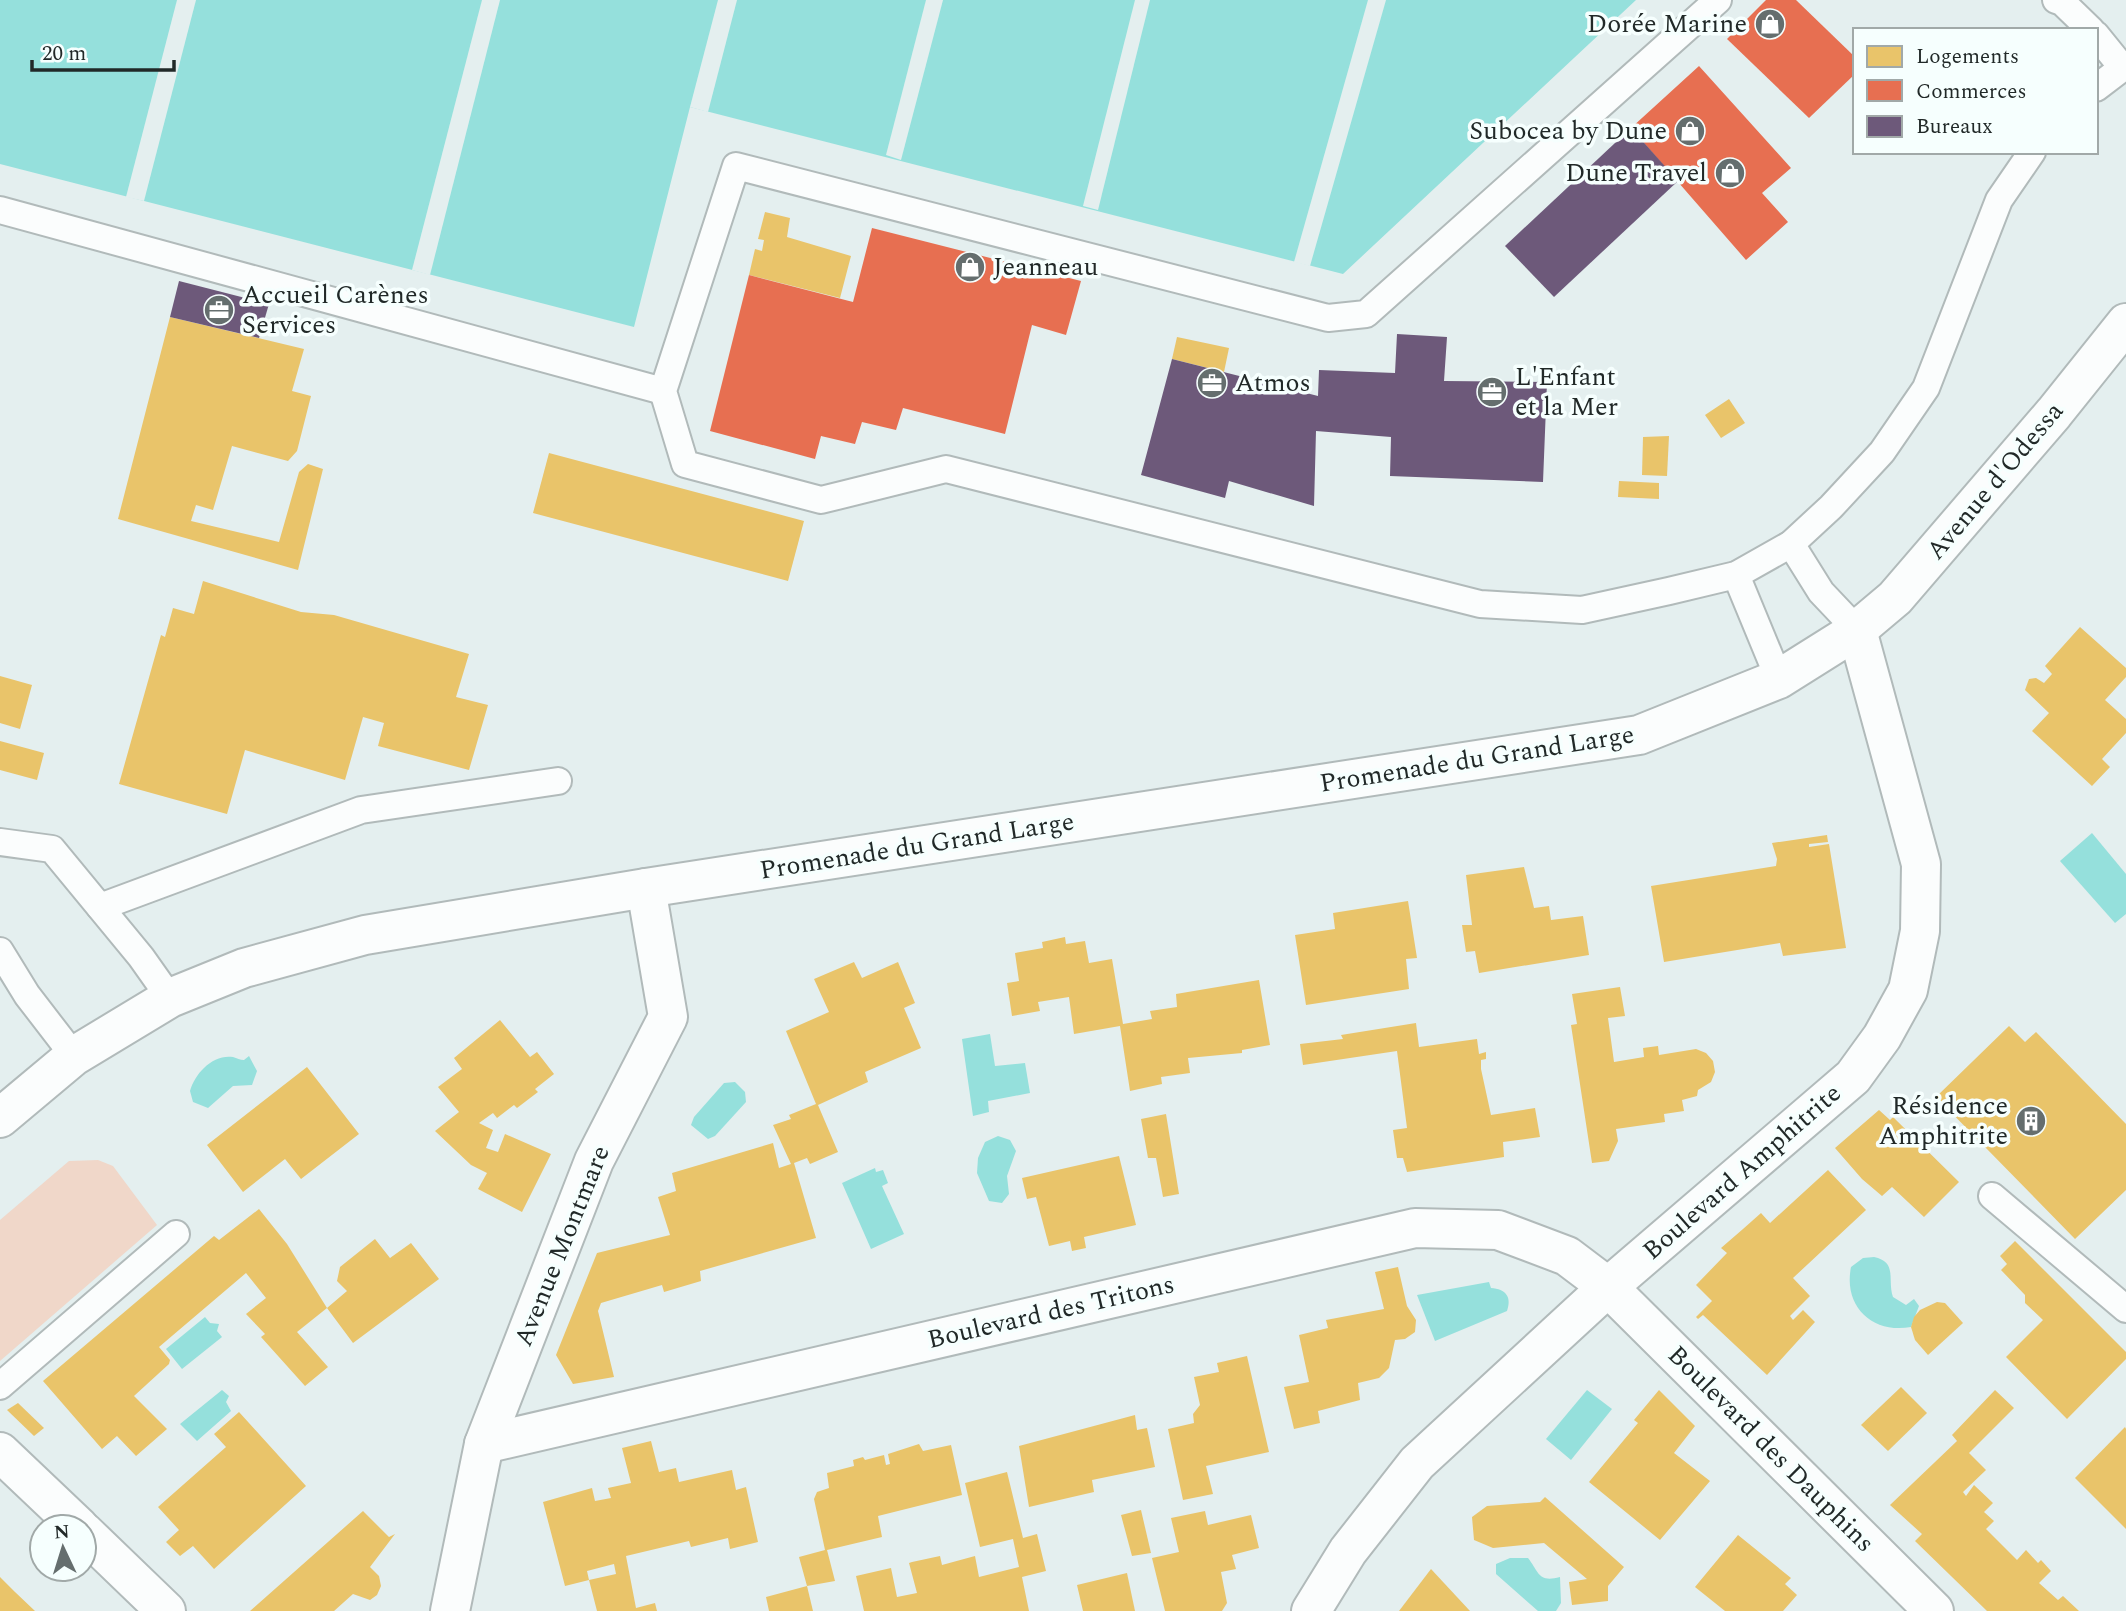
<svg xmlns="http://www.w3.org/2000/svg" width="2126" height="1611" viewBox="0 0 2126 1611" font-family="Spectral,serif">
<rect width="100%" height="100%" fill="#e4efef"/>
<path fill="#f0d7c9" d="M98,1160l15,6 44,59 -157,136v-141l69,-59z"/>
<g fill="#95e0dc">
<path d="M0,0h1636l-293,274 -653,-167 -56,220 -634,-163z"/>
<path d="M2092,833l34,41v40l-11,9 -55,-62z"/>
<path d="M990,1034l5,32 30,-3 5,30 -42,8 1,11 -16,4 -11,-77z"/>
<path d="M249,1056l8,15 -5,14 -19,1 -25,22 -15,-6 -3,-11c5,-18 23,-37 43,-34 4,1 7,3 11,3z"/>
<path d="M735,1082l10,10 1,10 -31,34 -7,3 -17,-14 3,-8 30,-34z"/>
<path d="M998,1136l12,4 6,11 -9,25 2,18 -7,9 -13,-2 -12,-28 1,-15 7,-16z"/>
<path d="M875,1168l1,4 7,-2 5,13 -6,3 22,48 -33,15 -29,-66z"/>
<path d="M1874,1257c24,5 13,23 19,40l13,8 8,-6 5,7 -8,21c-38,7 -68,-20 -60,-60l12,-9z"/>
<path d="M1489,1282l2,6c15,1 21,9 16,23l-72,30 -18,-46z"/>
<path d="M205,1317l5,6 9,1 -2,7 5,6 -40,32 -16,-20z"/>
<path d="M222,1390l7,6 -3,6 5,9 -34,30 -17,-17z"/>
<path d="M1587,1390l25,19 -41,51 -25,-21z"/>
<path d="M1510,1558h18c11,14 10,25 32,19l1,26 -5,8h-18l-42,-37v-10z"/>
</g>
<g fill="#e4efef">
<path d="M177,0h19l-52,201 -18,-4z"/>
<path d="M482,0h18l-70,275 -18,-5z"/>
<path d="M718,0h19l-29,112 -18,-5z"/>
<path d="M926,0h17l-42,160 -15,-5z"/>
<path d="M1135,0h15l-52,210 -15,-4z"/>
<path d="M1368,0h18l-76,266 -16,-4z"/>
</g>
<g fill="#e9c46a">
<path d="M765,212l25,6 -3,19 64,19 -11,42 -91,-23 6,-26 7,2 2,-11 -6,-1z"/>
<path d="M170,317l134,32 -12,42 19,5 -14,55 -9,10 -56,-15 -19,64 -17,-5 -5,16 88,21 20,-70 9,-8 15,5 -25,101 -180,-51z"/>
<path d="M1177,337l52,11 -5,24 -52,-13z"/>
<path d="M1729,399l16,24 -24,15 -16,-23z"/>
<path d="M1669,436l-2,40 -25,-1 1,-38z"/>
<path d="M549,453l255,68 -16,60 -255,-68z"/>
<path d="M1619,481l40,2v16l-41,-2z"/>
<path d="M203,581l98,31 33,3 135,39 -13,43 32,8 -19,65 -91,-24 6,-23 -21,-6 -18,63 -100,-30 -18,64 -108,-30 42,-149 4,2 8,-29 21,6z"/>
<path d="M2080,627l46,41v9l-21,23 21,19v14l-24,26 8,8 -18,19 -60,-55 17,-18 -24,-23 4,-11 7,-1 8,5 8,-9 -7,-8z"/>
<path d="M0,676l32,9 -12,44 -20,-6z"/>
<path d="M0,741l44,12 -7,27 -37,-10z"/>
<path d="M1827,835l1,7 -19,2v3l20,-3 17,104 -63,8 -3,-13 -116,19 -13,-76 125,-20 1,-7 -5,-16z"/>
<path d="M1524,867l10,41 15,-2 2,14 32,-4 6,39 -110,18 -4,-22 -9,1 -4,-27h10l-6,-50z"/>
<path d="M1408,901l9,57 -11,1 3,30 -103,16 -11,-70 40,-6 -2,-16z"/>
<path d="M1065,937l1,7 19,-3 4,22 23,-4 11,65 29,-5 -2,-8 27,-4 -1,-13 83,-14 11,65 -28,5v3l-54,5 2,15 -29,4 1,7 -32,7 -10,-65 -46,8 -5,-37 -31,5 2,9 -28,5 -5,-33 12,-2 -4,-28 28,-5 -1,-6z"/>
<path d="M854,962l8,16 36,-16 17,41 -11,5 17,40 -56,24 3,10 -50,23 20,47 -28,12 -3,-6 -13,5 22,75 -116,33 1,10 -37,11 -2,-7 -61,18 -3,8 16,66 -41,7 -17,-29 41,-102 73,-18 -12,-38 18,-6 -4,-18 101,-30 6,25 12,-4 -18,-39 18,-6 -2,-4 27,-11 -30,-73 43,-19 -15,-33z"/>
<path d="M1620,987l5,29 -17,2 6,44 30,-5 -1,-9 15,-2 1,9 37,-6 10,4 7,8 2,11 -4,10 -13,8 -1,6 -15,4 2,11 -20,3 1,8 -49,7 2,12 -9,20 -17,2 -21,-138 6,-1 -5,-30z"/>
<path d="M500,1020l30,37 7,-5 17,22 -19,15 3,3 -21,16 -3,-3 -17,13 -4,-5 -14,10 14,7 -7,18 12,4 7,-18 46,20 -29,58 -44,-23 9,-16 -16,-8 -36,-34 24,-19 -21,-25 24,-18 -8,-11z"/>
<path d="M1416,1023l3,24 58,-8 2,15 7,-2v7l-5,1v9l10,46 44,-7 5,29 -37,5 1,15 -97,15 -4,-14h-6l-4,-28 14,-2 -10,-77 -94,14 -3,-21 43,-5 -2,-4z"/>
<path d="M2009,1026l16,16 11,-10 90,92v66l-51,49 -139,-142z"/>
<path d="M307,1067l52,67 -58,45 -16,-20 -42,33 -36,-47z"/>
<path d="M1879,1110l11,10 3,-3 66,65 -35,35 -32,-30 -10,9 -20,-17 -27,-31z"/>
<path d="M1166,1114l13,80 -16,3 -7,-39h-8l-7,-39z"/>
<path d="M1119,1156l17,69 -52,12 2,11 -14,3 -2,-10 -21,5 -13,-49 -9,2 -5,-21z"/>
<path d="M1828,1170l38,40 -73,68 17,18 -20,20 3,4 10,-10 12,12 -48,53 -64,-60 -5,4 -2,-2 16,-16 -16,-16 31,-32 -6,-5 22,-19 18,-16 9,10z"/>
<path d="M259,1209l28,35 40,64 -30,24 31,35 -23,19 -44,-49 4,-3 -19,-20 20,-16 -20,-25 -87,74 11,13 -1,4 -35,32 33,33 -31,27 -19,-20 -15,13 -59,-68 171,-145 5,4z"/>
<path d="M375,1239l15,19 21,-15 28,36 -86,64 -26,-35 20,-17 -10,-10 3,-14z"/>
<path d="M2015,1241l111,111v7l-59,60 -61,-62 37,-37 -18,-17v-8l-24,-25 6,-6 -7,-8z"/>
<path d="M1398,1267l9,39 9,14 -1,12 -10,7 -10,1 -6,28 -10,10 -21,5 2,17 -42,11 2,12 -26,6 -10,-42 25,-5 -10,-47 29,-7 -2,-8 58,-11 -9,-37z"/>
<path d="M1937,1302l8,1 18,20 -35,32 -13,-15 -4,-13 3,-10 6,-7z"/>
<path d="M1247,1356l22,96 -63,14 7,28 -30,6 -15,-71 26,-6 -1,-9 7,-9 -6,-28 25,-5 -2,-9z"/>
<path d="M1901,1387l26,26 -39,38 -27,-26z"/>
<path d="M1659,1390l36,36 -21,27 36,28 -50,59 -71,-58 49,-59 -4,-3z"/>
<path d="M1995,1390l19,18 -45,45 17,17 -23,22 3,4 8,-11 19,18 -9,9 10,9 -8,8 31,31 9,-10 12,13 3,-3 10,11 -12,12 19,17 5,-4 16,15h-92l-72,-70 7,-7 -32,-29 67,-64 -5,-6z"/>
<path d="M18,1403l26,25 -10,8 -27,-26z"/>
<path d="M239,1412l67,74 -92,83 -21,-23 -13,10 -14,-14 13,-12 -21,-23 68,-60 -12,-13z"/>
<path d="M1135,1415l2,15 10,-2 8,39 -63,13 2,12 -65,15 -10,-61z"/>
<path d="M2125,1427l1,2v100l-51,-51z"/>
<path d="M651,1441l8,31 17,-4 3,14 53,-12 4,20 10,-3 12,55 -28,7 -2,-11 -37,9 -2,-6 -63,15 10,52 19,-5 2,8h-60l-8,-31 27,-6 -2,-10 -27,7 2,9 -24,6 -22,-84 49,-14 3,13 16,-3 -3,-10 23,-5 -9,-35z"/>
<path d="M919,1444l4,7 28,-6 11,50 -84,21 4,21 -55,13 8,31 -28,5 -8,-29 26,-7 -11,-51 3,-7 12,-4 -2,-15 27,-7 -1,-6 10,-3 2,3 19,-5 2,10 4,-1 -2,-10z"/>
<path d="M1007,1472l16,66 14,-4 9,37 -24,6 7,34h-165l-8,-35 35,-8 6,29 20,-4 -8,-30 3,-1 28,-6 2,9 33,-9 4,21 40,-10 -6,-28 -33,8 -15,-64z"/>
<path d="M1545,1497l79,70 -16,19v15l-36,4 -3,-23 18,-3 -43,-36 -51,5 -19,-8 -2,-23 15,-11 53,-4z"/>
<path d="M1141,1510l10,43 -19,3 -11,-41z"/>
<path d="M363,1511l26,26 6,-3 -25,33 9,9 2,10 -4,9 -7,5 -17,-6 -19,17h-84z"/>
<path d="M1205,1511l3,14 43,-10 8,33 -27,7 4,14 -15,3 6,31 -5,8h-57l-13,-53 27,-6 -8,-34z"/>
<path d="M1738,1535l53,43 -6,6 12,11 -14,16h-58l-30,-24z"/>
<path d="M1431,1569l39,42h-71z"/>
<path d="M1127,1573l8,38h-52l-6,-26z"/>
<path d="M0,1577l15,15 20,19h-35z"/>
<path d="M807,1586l6,25h-44l-3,-14z"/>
</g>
<g fill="#e76f51">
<path d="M1766,0h30l59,57v17l-46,44 -82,-79z"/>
<path d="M1699,66l92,102 -29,25 26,29 -42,38 -115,-132z"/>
<path d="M872,228l209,53 -15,54 -34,-10 -27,109 -102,-26 -7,22 -34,-8 -7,22 -34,-8 -6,23 -105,-28 39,-156 104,27z"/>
</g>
<g fill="#6d597a">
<path d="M1631,128l47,53 -124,116 -49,-51z"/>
<path d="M179,281l90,23 -10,34 -89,-21z"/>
<path d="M1397,334l50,3 -3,44 103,1 -4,100 -153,-6 1,-39 -75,-6 -2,75 -85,-25 -4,17 -84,-23 31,-116 146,37 1,-26 76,3z"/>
</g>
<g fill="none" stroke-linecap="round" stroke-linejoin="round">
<g stroke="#b1baba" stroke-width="30">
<g id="service">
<path d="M1718,0l-352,314 -38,4 -592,-152 -73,225 22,73 136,36 125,-31 534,135 102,6 87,-19 67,-16 55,-31 40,-37 51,-55 44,-64 73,-188 33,-48"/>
<path d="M2056,0l6,2 29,28"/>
<path d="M2096,35l26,32"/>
<path d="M2096,88l30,-23"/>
<path d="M0,210l663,181"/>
<path d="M1791,544l30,48 36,38"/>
<path d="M1736,575l43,104"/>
<path d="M0,842l52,7 89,108 29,41"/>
<path d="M100,907l261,-97 197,-29"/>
<path d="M0,951l27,44 47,61"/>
<path d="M1992,1196l134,113"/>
<path d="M0,1386l176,-152"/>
</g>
</g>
<g stroke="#b1baba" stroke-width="42">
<g id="minor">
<path d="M484,1444l931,-216 83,2 69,26 41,31 326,324"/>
<path d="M0,1452l79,75"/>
<path d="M84,1532l82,79"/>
<path d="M450,1611l34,-167 110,-283 74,-144 -22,-129"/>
<path d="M1311,1611l37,-60 69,-88 191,-176 245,-210 29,-40 26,-47 12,-59 1,-67 -64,-234"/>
</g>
</g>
<g stroke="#b1baba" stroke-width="42">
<path id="tertiary" d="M0,1118l74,-62 96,-58 74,-30 121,-33 281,-47 993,-153 140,-56 78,-49 38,-32 159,-185 72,-90"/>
</g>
<use href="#service" stroke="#fbfdfd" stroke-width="26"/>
<use href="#minor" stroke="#fbfdfd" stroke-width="38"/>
<use href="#tertiary" stroke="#fbfdfd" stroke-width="38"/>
</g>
<defs>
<g id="shop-disc" transform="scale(1.575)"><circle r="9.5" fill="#656e6e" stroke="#f6fffe"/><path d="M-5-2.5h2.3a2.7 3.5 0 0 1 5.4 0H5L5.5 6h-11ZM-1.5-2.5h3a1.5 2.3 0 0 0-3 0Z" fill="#fff"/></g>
<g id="office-disc" transform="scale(1.575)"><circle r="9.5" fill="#656e6e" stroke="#f6fffe"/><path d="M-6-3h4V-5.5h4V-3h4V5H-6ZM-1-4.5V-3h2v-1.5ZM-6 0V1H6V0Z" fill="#fff"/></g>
<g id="building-disc" transform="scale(1.575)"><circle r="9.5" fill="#656e6e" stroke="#f6fffe"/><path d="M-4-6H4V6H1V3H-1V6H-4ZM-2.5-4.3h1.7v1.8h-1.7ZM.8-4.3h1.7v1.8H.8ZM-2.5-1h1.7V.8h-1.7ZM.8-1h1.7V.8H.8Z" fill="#fff"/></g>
</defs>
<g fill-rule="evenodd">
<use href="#shop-disc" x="1770" y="24"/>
<use href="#shop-disc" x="1690" y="131"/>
<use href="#shop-disc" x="1730" y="173"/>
<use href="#shop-disc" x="970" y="267"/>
<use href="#office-disc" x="219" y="310"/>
<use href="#office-disc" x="1212" y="383"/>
<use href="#office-disc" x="1492" y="392"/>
<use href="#building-disc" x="2031" y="1121"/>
</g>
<g text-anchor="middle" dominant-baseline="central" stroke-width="7" stroke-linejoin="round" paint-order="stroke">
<g font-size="26" fill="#212928" stroke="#f6fffe" text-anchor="end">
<text x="1747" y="24">Dorée Marine</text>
<text x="1667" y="131">Subocea by Dune</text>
<text x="1707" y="173">Dune Travel</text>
<text x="993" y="267" text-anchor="start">Jeanneau</text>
<text x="242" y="295" text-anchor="start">Accueil Carènes<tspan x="242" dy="30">Services</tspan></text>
<text x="1515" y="377" text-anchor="start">L'Enfant<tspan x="1515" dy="30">et la Mer</tspan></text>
<text x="1235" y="383" text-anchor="start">Atmos</text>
<text x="2008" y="1106">Résidence<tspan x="2008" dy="30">Amphitrite</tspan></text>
</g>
<g font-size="26" fill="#212928" stroke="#f6fffe">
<text transform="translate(1995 481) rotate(-50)">Avenue d'Odessa</text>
<text transform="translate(1477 759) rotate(-9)">Promenade du Grand Large</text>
<text transform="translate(917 846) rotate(-9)">Promenade du Grand Large</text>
<text transform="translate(1742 1172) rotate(-41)">Boulevard Amphitrite</text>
<text transform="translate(562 1246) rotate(-68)">Avenue Montmare</text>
<text transform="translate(1051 1312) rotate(-13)">Boulevard des Tritons</text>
<text transform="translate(1771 1449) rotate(45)">Boulevard des Dauphins</text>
</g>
</g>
<rect x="1853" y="28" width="245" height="126" fill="#f6fffe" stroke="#a1a9a8" stroke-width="2"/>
<rect x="1867" y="46" width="35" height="21" fill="#e9c46a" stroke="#a1a9a8" stroke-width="2"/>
<text x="1916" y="63" font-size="21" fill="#212928">Logements</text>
<rect x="1867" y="80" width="35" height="21" fill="#e76f51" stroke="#a1a9a8" stroke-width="2"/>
<text x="1916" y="98" font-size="21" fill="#212928">Commerces</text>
<rect x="1867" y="116" width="35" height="21" fill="#6d597a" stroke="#a1a9a8" stroke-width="2"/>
<text x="1916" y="133" font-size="21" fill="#212928">Bureaux</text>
<g transform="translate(63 1548) rotate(356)"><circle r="33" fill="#f6fffe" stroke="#a1a9a8" stroke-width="2"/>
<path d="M0-5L12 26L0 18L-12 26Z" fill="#656e6e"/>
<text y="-10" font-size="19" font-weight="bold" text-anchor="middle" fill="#212928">N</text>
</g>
<path d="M32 60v10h142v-10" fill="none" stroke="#212928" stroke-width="3.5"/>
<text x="42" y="60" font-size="21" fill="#212928" stroke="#f6fffe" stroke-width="5" paint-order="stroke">20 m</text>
</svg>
